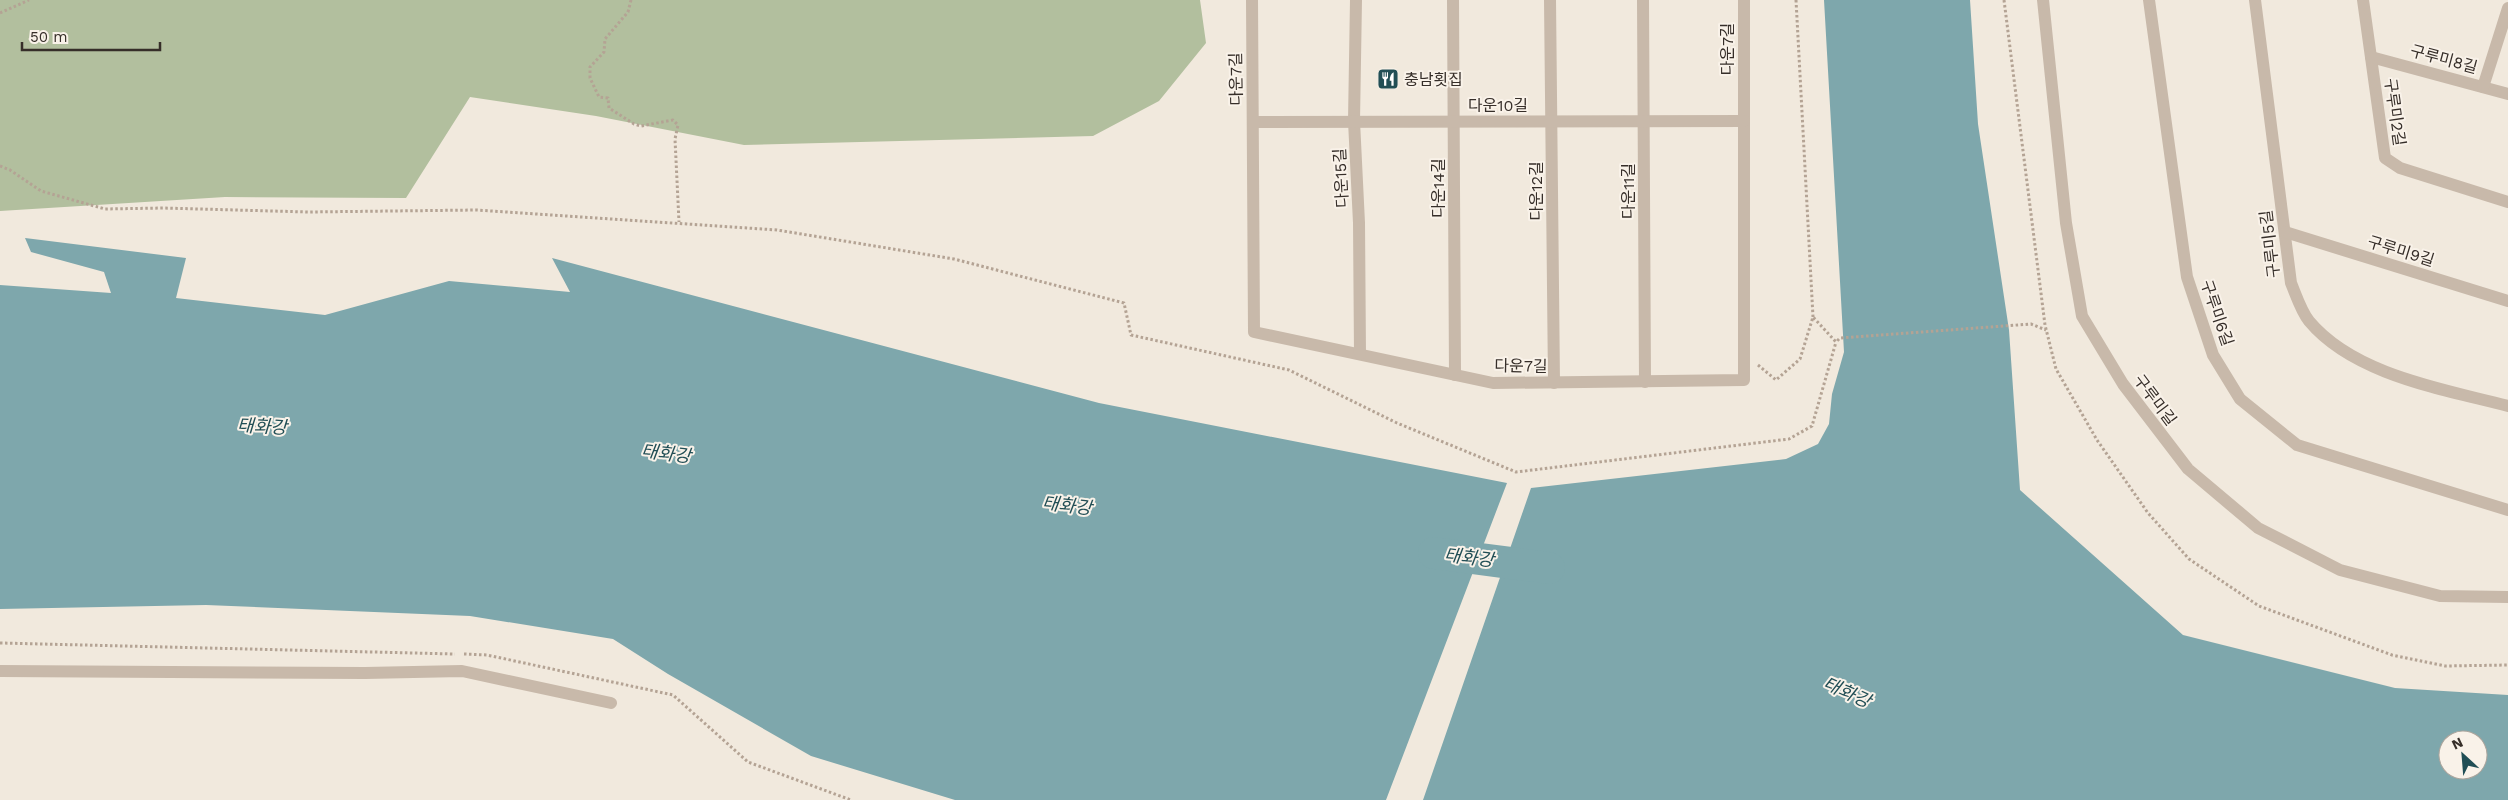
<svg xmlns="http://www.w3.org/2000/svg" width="2508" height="800" viewBox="0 0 2508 800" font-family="'Work Sans','Noto Sans KR',sans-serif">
<rect width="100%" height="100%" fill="#f1e9dd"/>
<path fill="#b2bf9e" d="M0,0h1200l6,43 -47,58 -66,35 -349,9 -148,-29 -126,-19 -64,101 -181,-1 -225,14z"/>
<g fill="#7ea7ac" fill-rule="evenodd">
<path d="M1824,0h146l8,124 31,206 11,160 163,145 212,53 113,7v105h-1085l108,-312 255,-29 32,-15 11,-20 3,-30 12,-42zM2448,740h30v30h-30z"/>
<path d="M25,238l161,20 -10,40 149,17 124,-34 121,11 -18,-34 547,145 408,80 -121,317h-431l-144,-44 -143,-82 -55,-35 -143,-23 -264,-11 -206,4v-324l111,8 -7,-21 -73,-20z"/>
</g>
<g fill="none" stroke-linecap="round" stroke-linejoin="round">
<path stroke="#7ea7ac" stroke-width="32" d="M1434,553l115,15"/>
<g stroke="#b4a394" stroke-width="3" stroke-dasharray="2.5 2.5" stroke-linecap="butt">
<path d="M631,0l-3,12 -23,27 -1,13 -14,15v11l9,19 9,1 1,10 25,16 7,2 32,-6 5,5 -3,14 4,83"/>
<path d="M1796,0l17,317"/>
<path d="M2004,0l41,325 11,44 41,71 51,73 41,46 70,47 133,49 53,11 63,-1"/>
<path d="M0,13l29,-13"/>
<path d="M0,166l10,4 31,21 64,18 58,-1 145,4 168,-2 301,20 177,29 170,44 7,32 158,35 108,53 119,49 273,-33 23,-13 24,-84"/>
<path d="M1758,365l18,15 24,-21 13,-42 23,25 4,-4 191,-14 15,6"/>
<path d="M0,643l455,11"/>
<path d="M464,654l23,1 186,40 75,67 103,38"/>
</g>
<g stroke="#c8b9aa" stroke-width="12">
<path d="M1252,0l2,332 239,51 251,-3v-380"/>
<path d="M1356,0l-2,121 5,102 1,131"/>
<path d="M1453,0l2,375"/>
<path d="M1550,0l4,383"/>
<path d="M1643,0l2,382"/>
<path d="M2043,0l23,223 16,93 41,68 65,85 70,59 82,42 100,26 68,1"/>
<path d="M2149,0l38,277 26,78 27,44 57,46 211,65"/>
<path d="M2255,0l36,283c5,12 10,28 18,38 45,54 134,68 199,85"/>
<path d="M2363,0l22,158 15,10 108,34"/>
<path d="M2371,57l137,37"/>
<path d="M2483,87l25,-79"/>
<path d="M1253,122l491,-1"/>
<path d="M2285,232l223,69"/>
<path d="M0,671l365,2 97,-2 149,32"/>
</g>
</g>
<defs>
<g id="restaurant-square" transform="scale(1.125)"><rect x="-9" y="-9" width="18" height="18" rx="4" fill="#214e55" stroke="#f9f2e9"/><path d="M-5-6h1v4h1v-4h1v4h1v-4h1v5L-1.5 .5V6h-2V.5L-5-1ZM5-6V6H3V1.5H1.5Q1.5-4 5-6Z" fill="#fff"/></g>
</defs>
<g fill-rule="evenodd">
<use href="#restaurant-square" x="1388" y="79"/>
</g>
<g text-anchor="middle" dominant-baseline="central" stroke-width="4" stroke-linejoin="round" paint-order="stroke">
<g font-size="16" fill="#362e29" stroke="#f9f2e9">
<text transform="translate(1727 49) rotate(-90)">다운7길</text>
<text transform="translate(2444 59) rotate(15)">구루미8길</text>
<text transform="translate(1236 79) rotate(-91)">다운7길</text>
<text x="1498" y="105">다운10길</text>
<text transform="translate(2395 112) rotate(82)">구루미2길</text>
<text transform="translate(1341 178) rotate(-93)">다운15길</text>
<text transform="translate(1438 188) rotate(-90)">다운14길</text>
<text transform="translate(1536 191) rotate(-90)">다운12길</text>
<text transform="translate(1628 191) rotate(-90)">다운11길</text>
<text transform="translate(2270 244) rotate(-97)">구루미5길</text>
<text transform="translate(2401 251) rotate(17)">구루미9길</text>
<text transform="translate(2217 313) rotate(71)">구루미6길</text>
<text transform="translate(1521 366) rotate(1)">다운7길</text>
<text transform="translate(2155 400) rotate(53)">구루미길</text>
</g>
<g font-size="16" fill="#362e29" stroke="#f9f2e9" text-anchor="start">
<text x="1404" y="79">충남횟집</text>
</g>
<g font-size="18" font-style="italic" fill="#214e55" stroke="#f9f2e9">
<text transform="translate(262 426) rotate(3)">태화강</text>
<text transform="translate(666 453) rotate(7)">태화강</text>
<text transform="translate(1067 505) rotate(7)">태화강</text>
<text transform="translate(1469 557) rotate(7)">태화강</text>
<text transform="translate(1847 692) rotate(24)">태화강</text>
</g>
</g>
<g transform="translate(2463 755) rotate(334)"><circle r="24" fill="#f9f2e9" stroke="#aba49c"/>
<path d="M0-4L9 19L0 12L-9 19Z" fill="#214e55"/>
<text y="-8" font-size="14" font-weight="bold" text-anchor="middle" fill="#362e29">N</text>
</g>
<path d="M22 42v8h138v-8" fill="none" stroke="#362e29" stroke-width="2.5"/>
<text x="30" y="42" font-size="15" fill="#362e29" stroke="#f9f2e9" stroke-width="4" paint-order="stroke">50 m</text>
</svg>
